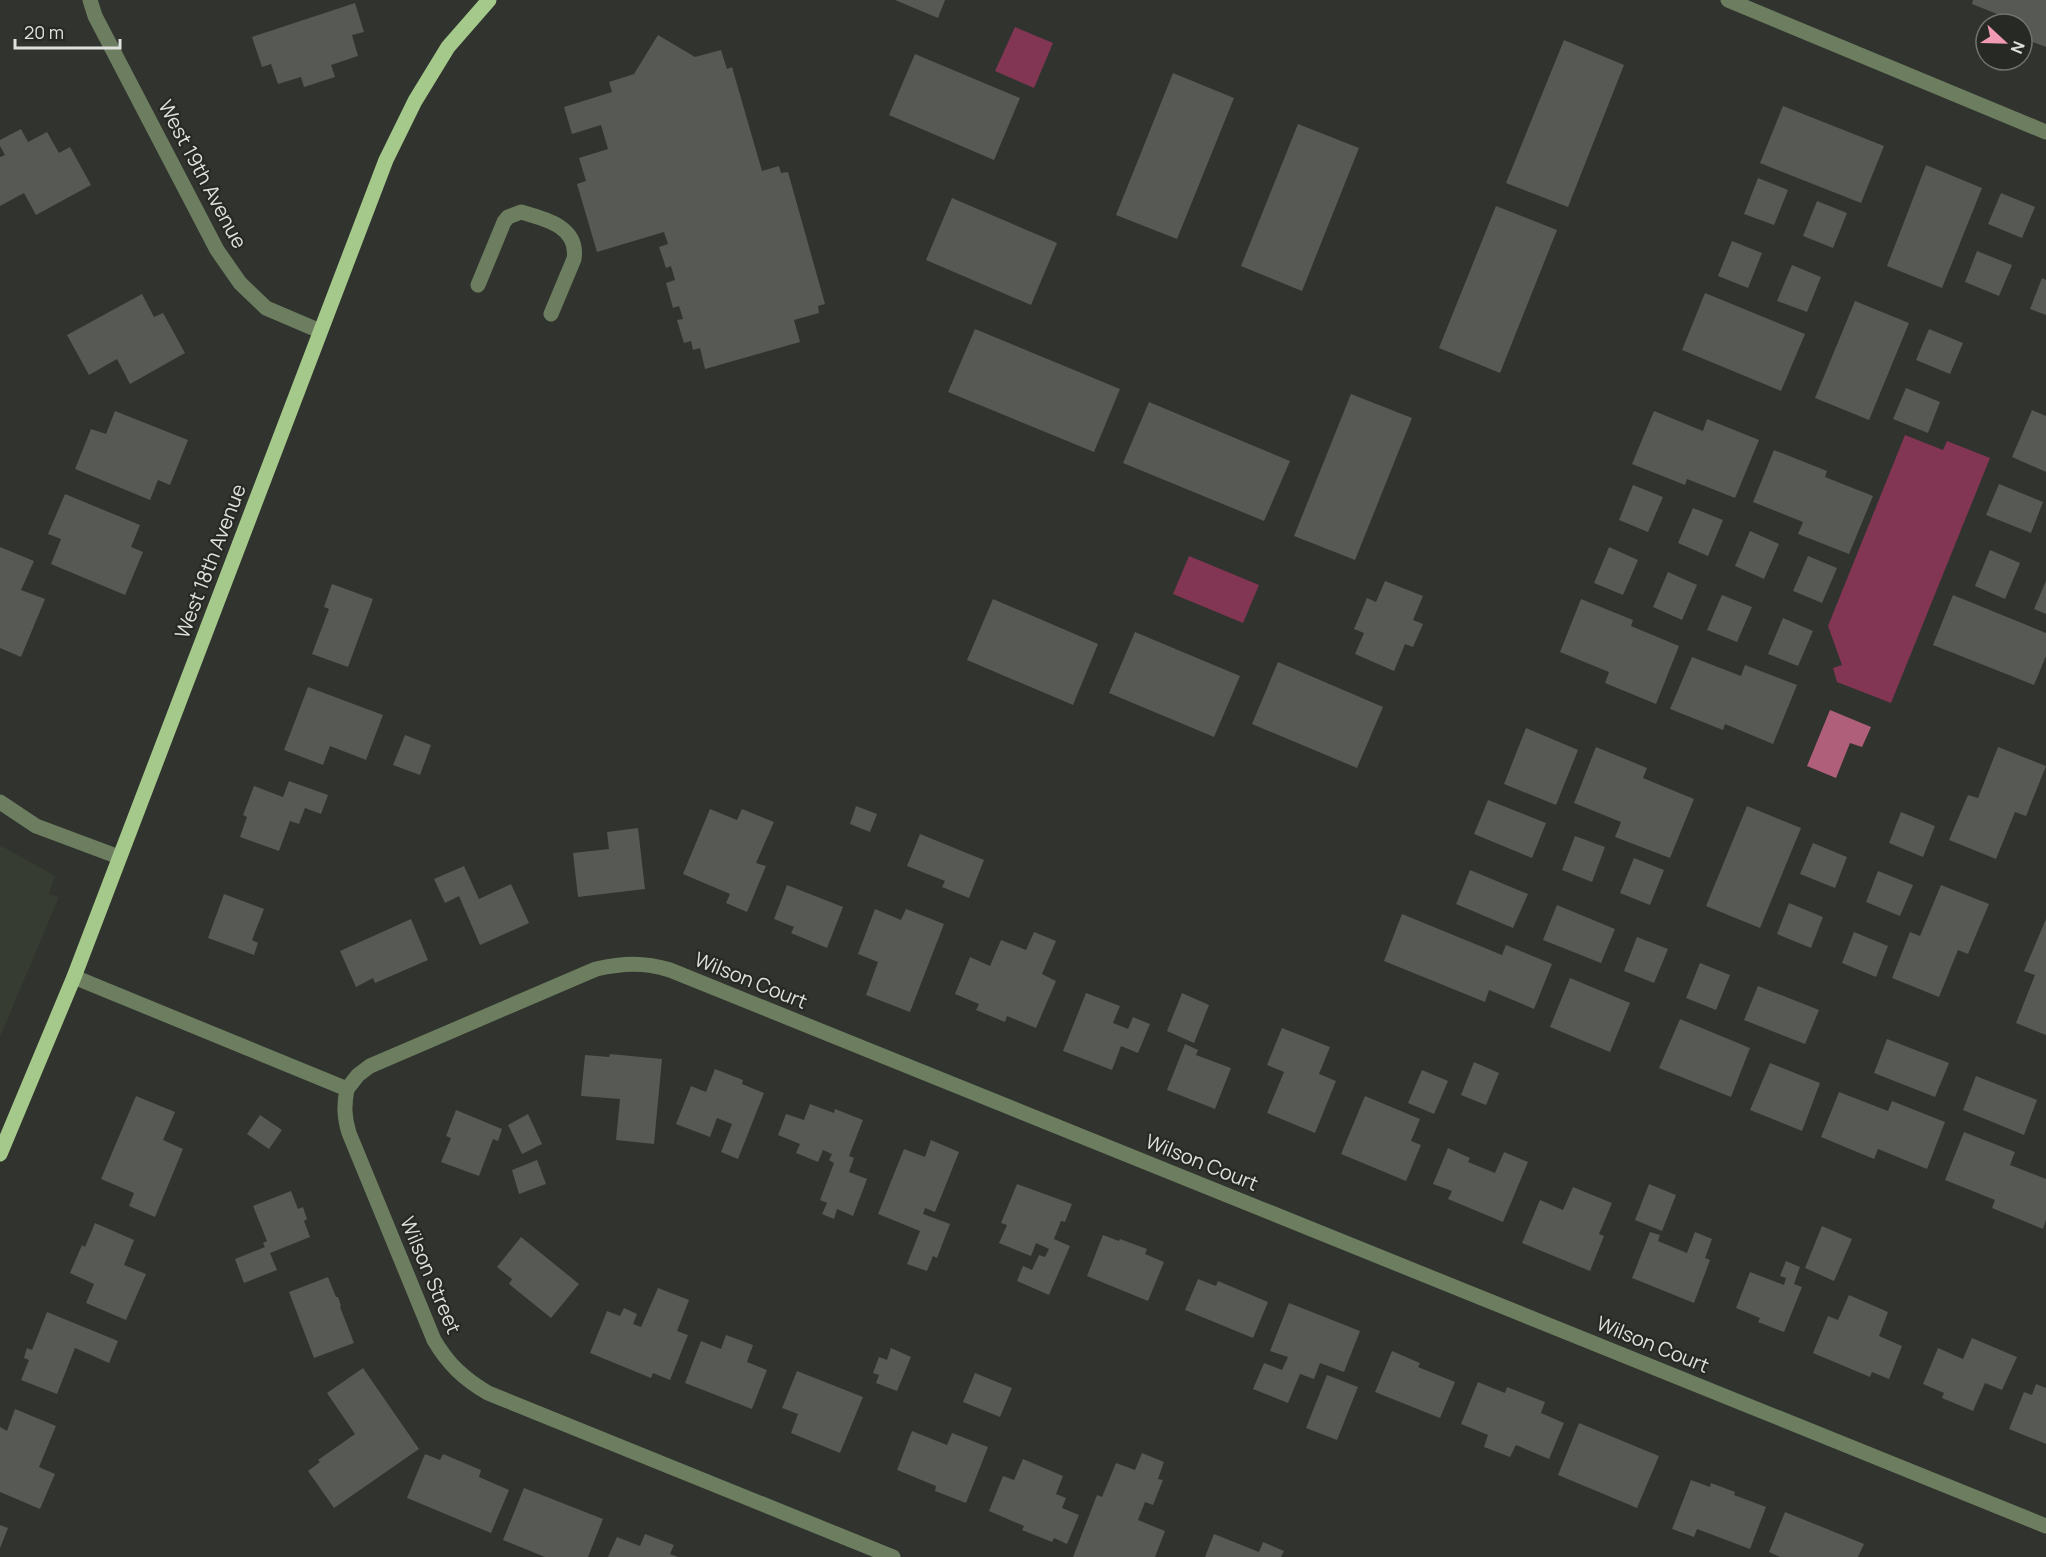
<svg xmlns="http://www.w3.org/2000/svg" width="2046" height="1557" viewBox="0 0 2046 1557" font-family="Manrope,sans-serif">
<rect width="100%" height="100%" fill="#30332e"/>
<path fill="#363c31" d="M0,845l55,31 -6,18 10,3 -59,140z"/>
<g fill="#823653">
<path d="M1015,27l38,16 -19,45 -39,-17z"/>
<path d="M1905,435l38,15 4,-9 43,17 -99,245 -54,-21 -4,-14 9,-3 -14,-39z"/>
<path d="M1189,556l70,29 -16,38 -70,-29z"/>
</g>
<path fill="#b05f7b" d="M1830,710l41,17 -9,20 -12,-4 -14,35 -29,-12z"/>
<g fill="#565954">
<path d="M895,0h50l-7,18z"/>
<path d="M1973,0h73v47l-24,-9v-14l-50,-20z"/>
<path d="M355,3l9,29 -12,3 6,21 -27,9 4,12 -31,10 -3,-10 -23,7 -7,-20 -9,3 -10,-30z"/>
<path d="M658,35l37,22 26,-7 6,19 5,-2 30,104 17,-5 2,7 7,-1 37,132 -7,2 1,7 -25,7 6,22 -95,27 -5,-21 -7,2 -2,-9 -7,2 -7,-23 6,-1 -4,-13 -6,2 -7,-25 9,-3 -4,-14 -5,2 -7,-21 9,-3 -4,-12 -67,20 -20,-68 9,-3 -7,-23 29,-9 -7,-24 -29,9 -8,-27 48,-15 -3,-10 25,-8z"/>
<path d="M1564,40l60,25 -56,142 -62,-24z"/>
<path d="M915,54l105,44 -26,62 -105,-45z"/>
<path d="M1173,73l61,25 -57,141 -61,-24z"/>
<path d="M1783,106l101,40 -23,57 -101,-40z"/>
<path d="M1298,124l61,24 -57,143 -61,-25z"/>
<path d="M21,129l7,13 19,-10 12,21 11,-6 21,38 -55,30 -12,-22 -24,13v-49l5,-2 -5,-9v-6z"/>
<path d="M1926,165l56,23 -40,100 -55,-22z"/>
<path d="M1758,178l30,12 -14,35 -30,-11z"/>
<path d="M2001,193l34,14 -13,31 -34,-14z"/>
<path d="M952,198l105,45 -26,62 -105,-45z"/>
<path d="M1817,201l30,12 -14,35 -30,-12z"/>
<path d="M1496,206l61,24 -57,143 -61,-25z"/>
<path d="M1732,241l30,12 -14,35 -30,-12z"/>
<path d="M1977,251l35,14 -13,31 -34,-14z"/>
<path d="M1792,265l29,12 -14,35 -30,-11z"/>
<path d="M2042,278l4,2v35l-16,-6z"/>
<path d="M1705,293l100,41 -24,57 -99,-41z"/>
<path d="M142,294l12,23 9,-4 22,40 -55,31 -13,-25 -28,16 -22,-40z"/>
<path d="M1855,301l54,22 -40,97 -54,-22z"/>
<path d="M975,329l145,60 -26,63 -146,-60z"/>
<path d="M1929,329l34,14 -13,31 -34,-14z"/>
<path d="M1906,388l34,14 -12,31 -35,-14z"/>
<path d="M1351,394l61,24 -57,142 -61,-24z"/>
<path d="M1149,402l141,59 -26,60 -141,-58z"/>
<path d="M2032,410l14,6v56l-34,-15z"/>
<path d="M115,411l73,29 -18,45 -12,-5 -8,20 -75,-31 16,-40 15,5z"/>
<path d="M1654,411l49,20 4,-12 52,21 -24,58 -48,-19 -2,6 -53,-21z"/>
<path d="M1774,450l53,21 -2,6 48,19 -24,58 -51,-20 5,-12 -50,-20z"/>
<path d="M1999,484l44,18 -12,31 -45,-18z"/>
<path d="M1633,485l30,12 -15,35 -29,-12z"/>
<path d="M65,494l75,31 -9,22 12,5 -18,43 -74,-31 10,-25 -13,-5z"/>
<path d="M1693,508l30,12 -15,36 -30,-13z"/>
<path d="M1750,531l29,13 -15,35 -29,-13z"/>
<path d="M0,547l34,14 -13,29 24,9 -24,58 -21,-9z"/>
<path d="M1609,547l29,13 -15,35 -29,-12z"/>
<path d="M1990,550l30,13 -15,36 -30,-13z"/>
<path d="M1808,556l29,12 -15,35 -29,-12z"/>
<path d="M1668,572l29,13 -15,35 -29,-13z"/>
<path d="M1385,581l38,15 -10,24 10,4 -10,23 -8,-3 -11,27 -39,-17 9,-21 -10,-4 13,-31 9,4z"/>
<path d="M2046,581v33l-12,-5z"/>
<path d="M332,584l41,15 -25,68 -36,-13 17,-45 -5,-2z"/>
<path d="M1722,595l30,12 -15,35 -30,-12z"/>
<path d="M1953,595l93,38v23l-12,29 -101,-40z"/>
<path d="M993,599l105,45 -25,61 -106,-45z"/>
<path d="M1581,599l52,21 -2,6 48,20 -23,58 -51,-21 4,-11 -49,-20z"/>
<path d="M1783,618l30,13 -15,35 -30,-12z"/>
<path d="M1135,632l105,44 -26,61 -105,-44z"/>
<path d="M1692,657l49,19 4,-11 52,20 -24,59 -48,-20 -2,6 -53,-21z"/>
<path d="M1278,662l105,45 -26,61 -105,-44z"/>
<path d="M308,687l75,28 -17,45 -36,-14 -7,19 -39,-15z"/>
<path d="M1526,728l52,22 -22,55 -52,-21z"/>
<path d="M405,735l26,10 -11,30 -27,-10z"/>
<path d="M1596,747l51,21 -4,10 51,21 -24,59 -55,-21 6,-15 -47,-19z"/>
<path d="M1998,747l48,19 -20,50 -11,-4 -19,47 -47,-19 19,-45 10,3z"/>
<path d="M289,781l39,14 -7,19 -16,-6 -6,16 -9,-3 -11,30 -39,-14 7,-20 -4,-2 11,-29 29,11z"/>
<path d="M1488,800l58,23 -14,35 -58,-24z"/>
<path d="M856,806l21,8 -7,18 -20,-8z"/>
<path d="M1747,806l54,22 -41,100 -54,-22z"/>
<path d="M710,809l27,11 5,-11 32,13 -18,41 10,3 -19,46 -21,-9 4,-9 -47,-20z"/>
<path d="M1901,812l34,14 -12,31 -34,-14z"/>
<path d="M638,828l7,61 -67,8 -5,-44 36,-4 -2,-17z"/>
<path d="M920,834l64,26 -15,38 -27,-11 3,-6 -38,-15z"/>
<path d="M1575,836l30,11 -13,35 -30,-12z"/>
<path d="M1813,843l34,14 -12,31 -35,-14z"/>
<path d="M1634,858l30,12 -14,35 -30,-12z"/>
<path d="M464,866l15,33 32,-15 18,39 -49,22 -21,-49 -14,7 -11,-24z"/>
<path d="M1470,870l58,24 -15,34 -57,-24z"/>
<path d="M1878,871l35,14 -13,31 -34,-14z"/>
<path d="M787,885l56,22 -16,41 -36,-15 3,-6 -20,-8z"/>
<path d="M1941,885l48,19 -21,50 -10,-4 -19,47 -47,-19 18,-46 10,4z"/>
<path d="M224,894l40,15 -12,31 6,3 -4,12 -46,-17z"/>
<path d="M1789,903l34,14 -12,31 -34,-14z"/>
<path d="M1557,905l58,24 -14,34 -58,-23z"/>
<path d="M875,909l26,11 5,-11 38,15 -34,88 -44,-17 12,-33 -20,-8z"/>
<path d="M1402,914l100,41 4,-10 46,19 -18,45 -45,-19 -4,12 -101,-41z"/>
<path d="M411,919l17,41 -53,23 -2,-5 -17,9 -16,-36z"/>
<path d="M2046,919v116l-30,-12 19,-48 -11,-4z"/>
<path d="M1034,932l22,9 -14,33 14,7 -20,47 -29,-12 -2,6 -29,-12 3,-6 -24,-10 15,-37 20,9 11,-26 25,10z"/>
<path d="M1854,932l34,14 -12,31 -34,-14z"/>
<path d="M1637,937l31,12 -14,34 -30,-12z"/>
<path d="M1700,963l30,12 -14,35 -30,-12z"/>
<path d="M1570,978l60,25 -20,49 -60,-25z"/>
<path d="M1758,986l61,24 -14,34 -61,-24z"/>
<path d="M1086,993l34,13 -7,17 15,6 5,-12 17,7 -12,29 -17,-7 -9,24 -49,-19z"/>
<path d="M1182,993l27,12 -15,38 -27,-12z"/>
<path d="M1680,1019l70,29 -19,49 -72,-29z"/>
<path d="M1282,1028l48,19 -11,27 17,7 -21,52 -48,-20 17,-41 -17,-7z"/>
<path d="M1887,1039l62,24 -14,34 -61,-24z"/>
<path d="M1185,1044l13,6 -2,5 35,13 -16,41 -48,-19z"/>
<path d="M610,1054l52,5 -8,85 -38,-4 4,-41 -39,-3 4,-41 24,2z"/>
<path d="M1474,1062l25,11 -13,32 -25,-10z"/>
<path d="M1770,1063l50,20 -18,48 -52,-21z"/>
<path d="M715,1069l28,11 -1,4 22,9 -26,66 -17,-7 11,-28 -15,-6 -7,19 -34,-13 15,-38 15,6z"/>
<path d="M1422,1070l26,11 -14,33 -26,-11z"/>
<path d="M1976,1076l61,24 -13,35 -61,-25z"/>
<path d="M1839,1092l49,19 4,-10 53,21 -18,47 -49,-20 -4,10 -53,-22z"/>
<path d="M136,1096l39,16 -12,28 20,9 -28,68 -26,-11 5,-13 -33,-14z"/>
<path d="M1365,1096l55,23 -9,22 10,4 -15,36 -65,-27z"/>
<path d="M810,1104l24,9 1,-4 28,11 -14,36 5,2 -5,14 18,7 -14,37 -16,-7 -3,10 -12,-5 5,-11 -7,-3 14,-37 -5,-3 3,-6 -9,-4 -5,12 -22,-9 4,-9 -22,-9 8,-21 18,6z"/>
<path d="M456,1110l46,19 -4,12 -5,-2 -14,37 -38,-14 10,-24 -5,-2z"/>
<path d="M528,1114l14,30 -20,10 -14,-29z"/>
<path d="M260,1115l22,15 -13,19 -22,-15z"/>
<path d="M1964,1132l51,20 -5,13 36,14v41l-3,9 -51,-21 3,-8 -50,-20z"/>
<path d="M931,1140l28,12 -24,60 -10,-4 -2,6 27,10 -13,34 -4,-2 -6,15 -20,-7 13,-33 -42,-17 26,-65 21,8z"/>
<path d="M1448,1148l22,10 -2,4 27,11 9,-21 24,10 -25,60 -55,-23 4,-8 -19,-7z"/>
<path d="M537,1160l9,24 -27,10 -7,-24z"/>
<path d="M1017,1184l55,20 -7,18 -4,-1 -7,18 16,7 -21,49 -32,-14 6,-15 9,4 7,-15 6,2 4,-8 -13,-6 -5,13 -32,-13 8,-18 -6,-2z"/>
<path d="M1649,1184l27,11 -14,36 -27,-11z"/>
<path d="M1573,1187l39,16 -13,31 5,2 -14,35 -68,-28 18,-43 23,10z"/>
<path d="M291,1191l7,18 5,-2 4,12 -3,2 6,16 -40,16 7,17 -33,13 -9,-24 30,-12 -2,-4 4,-2 -14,-35z"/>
<path d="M95,1223l39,17 -10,25 22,9 -20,46 -40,-17 8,-19 -24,-11 12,-28 3,2z"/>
<path d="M1822,1226l30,13 -18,42 -29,-13z"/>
<path d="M1650,1232l10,3 -2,6 29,12 8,-21 17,7 -7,19 5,2 -16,43 -62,-25z"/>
<path d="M1103,1235l16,6 1,-2 27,10 -2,5 19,8 -16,39 -61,-25z"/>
<path d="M521,1237l58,47 -28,34 -42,-34 3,-5 -15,-12z"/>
<path d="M1786,1261l14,6 -6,17 8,3 -18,45 -26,-10 2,-4 -24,-10 14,-36 34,13 2,-7 -6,-2z"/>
<path d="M328,1277l8,20h2l3,9 -1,1 14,36 -40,15 -25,-66z"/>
<path d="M1198,1279l18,7 2,-5 50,21 -15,36 -68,-28z"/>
<path d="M658,1288l31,12 -12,31 11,4 -18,45 -17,-7 -2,5 -61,-25 17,-42 13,5 4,-8 13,6 -4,10 8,3z"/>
<path d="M1849,1295l39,17 -9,24 23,10 -13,33 -17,-7 -2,5 -57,-24 15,-37 10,4z"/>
<path d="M1289,1303l71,28 -16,41 -24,-9 -6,16 -14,-5 -12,29 -35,-14 11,-26 18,7 6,-13 -18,-6z"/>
<path d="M47,1312l71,29 -9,22 -34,-15 -18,46 -36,-14 8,-20 -5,-2 3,-10 5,2z"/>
<path d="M726,1335l27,10 -6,17 20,8 -15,39 -67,-26 16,-42 20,8z"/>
<path d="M1972,1338l45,19 -15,33 -17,-7 -12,28 -31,-13 2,-5 -21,-9 15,-36 25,11z"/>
<path d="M891,1348l20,9 -14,34 -21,-8 3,-8 -6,-2 6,-16 8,3z"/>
<path d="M1392,1351l28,12 -2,4 37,15 -15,36 -65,-26z"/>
<path d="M363,1368l56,81 -85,59 -26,-37 12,-9 -2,-2 37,-26 -28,-41z"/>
<path d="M797,1371l66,26 -23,56 -49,-20 7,-19 -16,-6z"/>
<path d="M975,1373l37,15 -12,29 -37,-15z"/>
<path d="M1327,1375l31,12 -21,53 -31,-12z"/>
<path d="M1478,1382l27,11 2,-6 38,15 -4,11 23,10 -15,36 -33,-14 -6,12 -26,-10 4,-12 -27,-11z"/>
<path d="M2036,1384l10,4v56l-37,-15 15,-37 8,3z"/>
<path d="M15,1409l41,17 -17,41 16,7 -15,35 -40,-17v-65l7,4z"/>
<path d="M1579,1423l80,33 -22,52 -79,-33z"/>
<path d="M912,1431l35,14 5,-12 36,14 -22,56 -31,-12 1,-5 -39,-16z"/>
<path d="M1142,1453l22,9 -6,17 5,1 -10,25 -8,-3 -7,18 27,11 -10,26h-82l24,-62 5,2 14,-34 19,7z"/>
<path d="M425,1454l15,6 3,-6 38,16 -2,7 30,13 -18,43 -84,-35z"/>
<path d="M1023,1459l40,17 -7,18 10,4 -4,10 17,7 -12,29 -13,-6 -2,4 -30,-12 2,-4 -35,-15 14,-35 11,4z"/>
<path d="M1691,1480l19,7 1,-4 24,9 -1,3 32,12 -16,42 -53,-20 -3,8 -22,-8z"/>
<path d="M524,1488l79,31 -15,38h-43l-42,-17z"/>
<path d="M1785,1512l79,32 -6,13h-78l-11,-5z"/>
<path d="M0,1525l8,3 -8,20z"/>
<path d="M645,1534l29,11 -4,9 8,3h-70l9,-20 23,9z"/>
<path d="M1214,1534l45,18 4,-10 21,9 -3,6h-76z"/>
</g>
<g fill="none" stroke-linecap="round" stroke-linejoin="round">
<g stroke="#6c7e5f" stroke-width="15">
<path d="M90,0l5,16 122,234 23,33 26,25 54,23"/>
<path d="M1728,0l318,132"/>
<path d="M478,285l26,-63 4,-5 13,-5c25,7 58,15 53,47l-23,55"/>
<path d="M0,802l36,24 83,31"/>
<path d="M74,977l273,112c-3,16 -3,28 2,44l85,207c14,24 30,39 54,53l405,164"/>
<path d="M347,1089l11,-14 12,-9 226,-97c27,-6 48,-7 74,1l1376,556"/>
</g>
<path stroke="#a5c98a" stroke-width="15" d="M0,1154l74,-177 312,-817 29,-59 33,-54 41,-47"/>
</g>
<g text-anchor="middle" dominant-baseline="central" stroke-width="4.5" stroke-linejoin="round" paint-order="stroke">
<g font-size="20" fill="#dfe1de" stroke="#262924">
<text transform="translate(203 174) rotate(62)">West 19th Avenue</text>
<text transform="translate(210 561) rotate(-69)">West 18th Avenue</text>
<text transform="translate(751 980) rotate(22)">Wilson Court</text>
<text transform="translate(1202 1162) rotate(22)">Wilson Court</text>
<text transform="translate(431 1275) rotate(67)">Wilson Street</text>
<text transform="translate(1653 1344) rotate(22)">Wilson Court</text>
</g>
</g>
<g transform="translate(2004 42) rotate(112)"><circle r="28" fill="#262924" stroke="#70736e" stroke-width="1.5"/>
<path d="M0-4.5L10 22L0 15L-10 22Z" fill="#f09ab6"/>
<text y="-9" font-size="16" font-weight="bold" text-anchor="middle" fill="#dfe1de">N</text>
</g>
<path d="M15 39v9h105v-9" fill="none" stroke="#dfe1de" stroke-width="3"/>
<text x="24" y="39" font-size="18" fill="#dfe1de" stroke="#262924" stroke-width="4.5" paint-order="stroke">20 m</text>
</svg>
